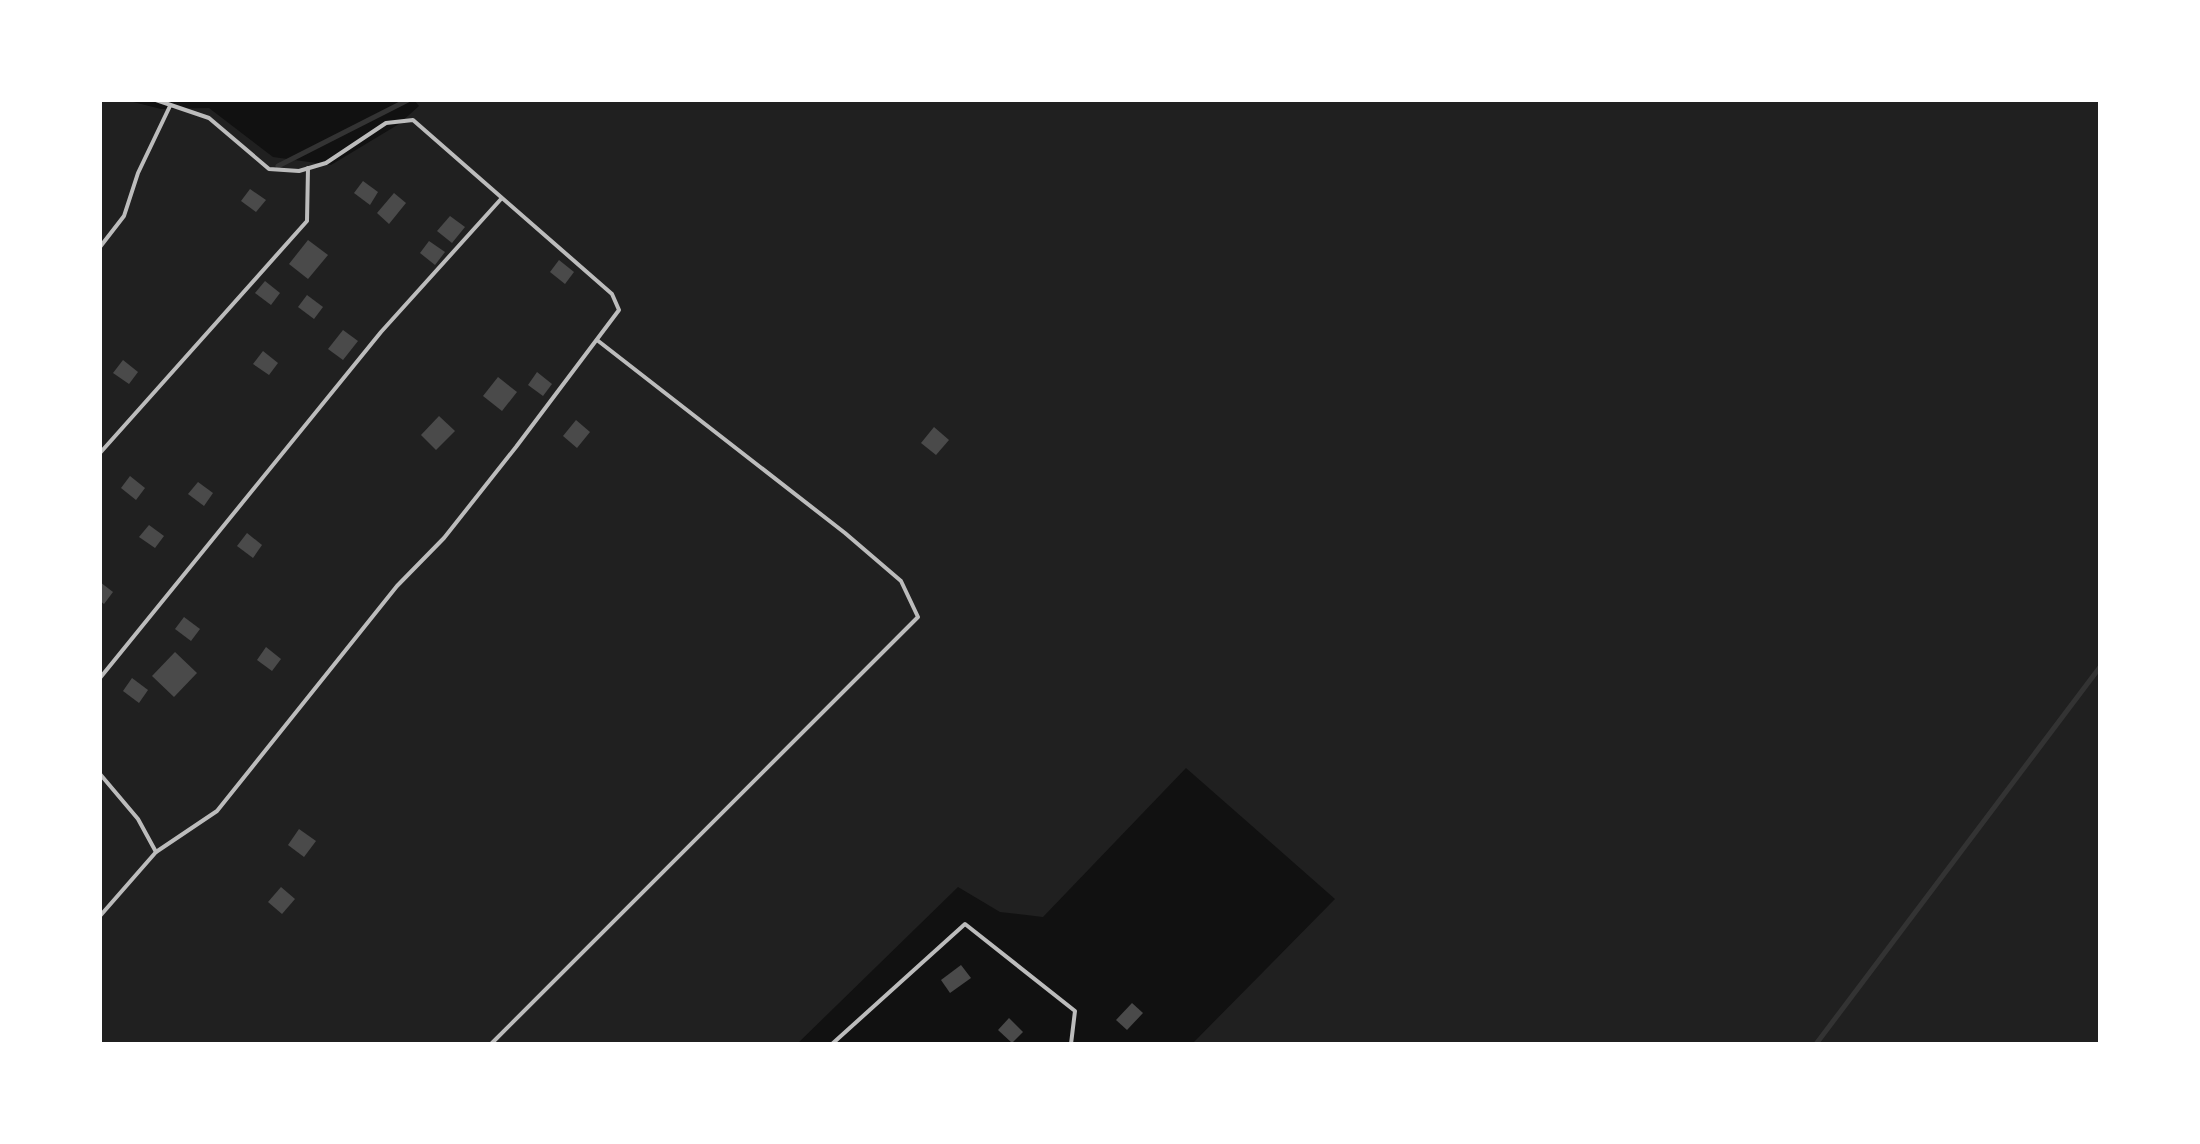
<svg xmlns="http://www.w3.org/2000/svg" width="2200" height="1144" viewBox="0 0 2200 1144" font-family="'Fira Sans',sans-serif">
<rect width="100%" height="100%" fill="#111"/>
<path fill="#202020" d="M100,100h25l36,9 48,-1 64,49 58,8 68,-41 20,-18 -5,-6h1686v944h-908l143,-145 -149,-131 -143,149 -43,-5 -42,-25 -161,157h-697z"/>
<g fill="none" stroke-linecap="round" stroke-linejoin="round">
<g stroke="#333" stroke-width="5">
<path d="M278,166l130,-66"/>
<path d="M1816,1044l284,-377"/>
</g>
</g>
<g fill="#4a4a4a">
<path d="M363,181l15,11 -8,13 -16,-12z"/>
<path d="M250,189l16,11 -10,12 -15,-11z"/>
<path d="M394,193l12,10 -17,21 -12,-11z"/>
<path d="M450,216l15,11 -13,16 -15,-12z"/>
<path d="M308,240l20,15 -20,24 -19,-15z"/>
<path d="M429,241l16,11 -10,13 -15,-12z"/>
<path d="M559,260l15,12 -9,12 -15,-12z"/>
<path d="M265,281l15,12 -9,12 -16,-12z"/>
<path d="M307,295l16,12 -9,12 -16,-12z"/>
<path d="M343,330l15,11 -15,19 -15,-11z"/>
<path d="M263,351l15,12 -9,12 -16,-11z"/>
<path d="M123,360l15,12 -9,12 -16,-11z"/>
<path d="M537,372l15,12 -9,12 -15,-11z"/>
<path d="M498,377l19,15 -15,19 -19,-15z"/>
<path d="M439,416l16,15 -19,19 -15,-15z"/>
<path d="M576,420l14,12 -13,16 -14,-12z"/>
<path d="M934,427l15,13 -13,15 -15,-12z"/>
<path d="M130,476l15,12 -9,12 -15,-12z"/>
<path d="M198,482l15,11 -9,13 -16,-12z"/>
<path d="M149,525l15,11 -9,12 -16,-11z"/>
<path d="M247,533l15,12 -9,13 -16,-12z"/>
<path d="M100,582l13,10 -9,12 -4,-3z"/>
<path d="M184,617l16,12 -9,12 -16,-12z"/>
<path d="M266,647l15,12 -9,12 -15,-11z"/>
<path d="M175,652l22,21 -23,24 -22,-21z"/>
<path d="M132,678l16,12 -9,13 -16,-12z"/>
<path d="M299,829l17,12 -12,16 -16,-12z"/>
<path d="M281,887l14,12 -13,15 -14,-12z"/>
<path d="M961,965l10,13 -21,15 -9,-13z"/>
<path d="M1132,1003l11,10 -16,17 -11,-10z"/>
<path d="M1009,1018l14,14 -11,11 -14,-13z"/>
</g>
<g fill="none" stroke-linecap="round" stroke-linejoin="round">
<g stroke="#bcbcbc" stroke-width="4">
<path d="M100,247l24,-31 14,-43 32,-67"/>
<path d="M100,453l207,-232 1,-53"/>
<path d="M100,678l281,-346 120,-133"/>
<path d="M100,774l38,45 18,33"/>
<path d="M100,916l56,-64 61,-41 180,-225 47,-48 72,-91 103,-137 -7,-16 -199,-174 -27,3 -60,40 -27,8 -30,-2 -60,-51 -53,-18"/>
<path d="M491,1044l427,-427 -17,-36 -56,-48 -248,-193"/>
<path d="M832,1044l133,-120 110,87 -4,33"/>
</g>
</g>
<rect width="2200" height="1144" fill="none" stroke="#ffffff" stroke-width="204"/>
</svg>
